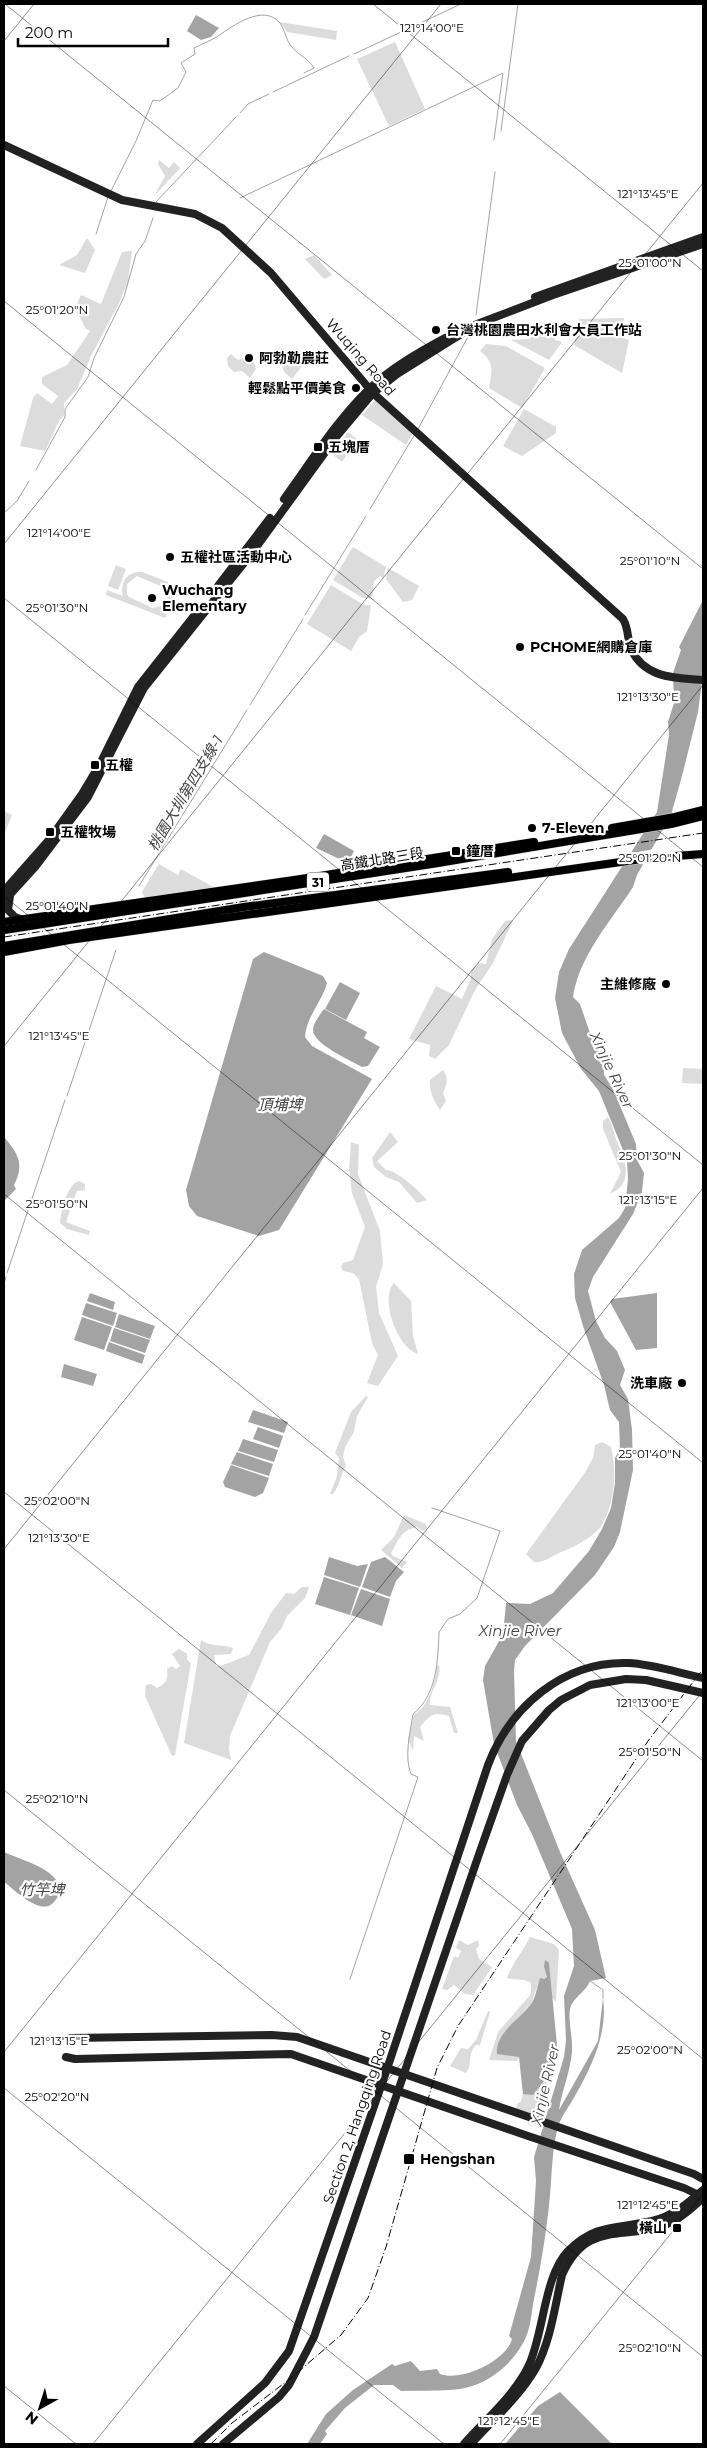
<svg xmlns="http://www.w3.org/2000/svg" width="707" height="2448" viewBox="0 0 707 2448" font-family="Montserrat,'Noto Sans TC',sans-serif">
<rect width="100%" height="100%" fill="#fff"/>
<g fill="#dcdcdc" fill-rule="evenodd">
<path d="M280,22l57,9 -1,9 -49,-8z"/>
<path d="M395,42l30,67 -36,17 -32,-67z"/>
<path d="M159,160l10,8 5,-6 6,6 -26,28 11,-20 -7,-12z"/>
<path d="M87,238l8,12 -10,23 -26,-8 18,-10z"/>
<path d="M132,251l-4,31 -9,21 -28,53 -14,33 -13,14v12l-5,6 -14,30 -25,-5 13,-48 4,-5 15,11 6,-8 -16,-12v-7l25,-12 23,-34 -5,-3c-6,-18 -14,-12 -4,-33l20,9 21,-52z"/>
<path d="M314,255l18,20 -8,4 -19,-20z"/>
<path d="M624,318l1,21 4,1 -7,33 -48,-28 5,-26z"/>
<path d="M541,327l15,3 -1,10 7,2 -13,18 -38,-20 19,-1 1,-4h7z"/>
<path d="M486,344l20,2 39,22 -23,40 -33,-20c3,-18 6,-25 -9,-37z"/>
<path d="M231,354l7,6 5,-2 10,3 3,8 -6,9 -8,-7 -8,1 -6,-6 -1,-8z"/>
<path d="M289,356l13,10 -10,13 -8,-7 -2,-6z"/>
<path d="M376,399l37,34 -7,12 -44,-30z"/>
<path d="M524,409l32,18v6l-34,23 -19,-10z"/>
<path d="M348,432l9,7 -15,23 -10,-8z"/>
<path d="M353,547l33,20 -3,11 -3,-2 -6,5 -2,18 -9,-1 -30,-18z"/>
<path d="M116,565l10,4 -8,21 -10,-4z"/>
<path d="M388,568l31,18 -7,14 -9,2 -17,-23z"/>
<path d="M136,572h6l26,10 4,9v12l-10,9 5,2 -2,4 -59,-23 1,-5 16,6c-3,-12 2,-21 13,-24zM137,576l28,12 2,11 -5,7 -9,2 -24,-11 -2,-3v-10z"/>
<path d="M331,585l33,20h7l-4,26 -8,6 -8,14 -44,-27z"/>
<path d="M4,811l8,4 -8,20z"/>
<path d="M159,864l19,11 3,-6 34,19 -69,10 -4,-5 1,-3z"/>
<path d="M511,920l2,1 -20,42 -18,27 -26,55 -14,14 -6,-3 1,-11 -21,-6 27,-53 26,13 9,-21v-8l8,-7 7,1 6,-25 13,-18z"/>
<path d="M683,1068l20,1v15l-21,-1z"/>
<path d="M443,1070c6,8 4,14 0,23l3,8 -6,9c-6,-8 -11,-20 -10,-30z"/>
<path d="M608,1117c5,8 5,14 8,22 8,20 20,43 -6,55l11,-22 -18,-43v-8z"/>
<path d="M390,1132l8,10 -21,19 9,9c11,0 33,21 41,30l-10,3 -18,-21 -13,-5 -12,-10 -2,-9z"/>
<path d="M351,1142l8,3 -1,29 22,57 3,33 -7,23 3,26 19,43 -20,30 -11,-3 11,-28 -6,-12 -13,-64 -6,-6 -10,-2 -2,-4 2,-4 10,-3 12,-33 -13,-34 -3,-23z"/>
<path d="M79,1181l6,3v6l-8,1 -11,31 24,9 -1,4 -22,-6 -7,-6c1,-11 7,-39 19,-42z"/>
<path d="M394,1283l17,18 2,35 5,18c-20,-6 -39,-55 -24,-71z"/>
<path d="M366,1396l2,1 -11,19 -3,16 -9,15 -2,10 3,9c-6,10 -6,19 -13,28h-3l7,-18 2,-18 -4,-5 16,-41z"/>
<path d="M602,1442l9,5c6,24 4,58 -10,79 -8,12 -29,22 -42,27 -8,4 -16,10 -25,9l-8,-8 58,-80 9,-16 2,-13z"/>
<path d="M404,1515l22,9 1,5 -4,2 -6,-4c-16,3 -18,13 -26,26l2,3 14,6 -5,6 -21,-18 13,-13z"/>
<path d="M302,1587h7l-4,11 -18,18 -5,12 -12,14 -40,94 -1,13 2,11 -47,-17 17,-103c10,7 20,4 32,8l-2,6 -17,1 2,11c8,0 24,-8 33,-11l22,-42 15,-20 8,1z"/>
<path d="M179,1649l8,5v6l4,3 -16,92 -3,1 -27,-60 1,-11 5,-1 6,4c10,-5 11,-9 10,-19l5,-3 4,3 4,-3 -8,-12z"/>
<path d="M439,1665c3,15 -10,26 -9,40l20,2 8,26h-4l-5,-17c-16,-5 -19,-1 -29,11l4,14 -10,-5 -1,15 -5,-12 6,-25c15,-6 21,-33 23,-48z"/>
<path d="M530,1937l24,7 5,6 -3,52 -4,-4 -3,-35 -5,4 3,10 -3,2h-4l-9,25 -22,23 10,30 -2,4 -28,-1 9,-28 33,-38v-11c-8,-5 -15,-2 -24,-5 6,-16 16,-27 23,-41z"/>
<path d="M459,1940l9,5 10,-5 1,6 -3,3 3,10 13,8 -19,28 -8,-1 -11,-9 -7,5 -5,-1 12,-33 4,2 3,-7 -5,-3z"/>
<path d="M488,2011l2,1 -10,33h-4c-9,9 -3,20 -10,28l-16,-7 11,-18 7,1 8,-9z"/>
<path d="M548,2076c-2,16 -9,33 -14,49l-3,1 -3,-2 1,-6 -13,-8 1,-6 4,-3 2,-7h10z"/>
</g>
<g fill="#a3a3a3">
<path d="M196,15l23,13 -8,9 -10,3 -14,-9z"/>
<path d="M703,600v74l-5,38 -16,64 -11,39 -34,60 -4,12c-22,34 -54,69 -60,110l7,7 11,32 5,6 8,24v9l9,14 23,55 1,16 7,13 -2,19 -9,22 -40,63 -5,14 8,30 9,17 12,13 8,19 -5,15 8,14 4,31 1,40 -13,62 -6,15 -19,28 -70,71 -10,14 -1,11 2,70 44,111 35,78 11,48 -16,3c-4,11 -18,17 -20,28 -2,11 3,30 2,43 -2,20 -10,39 -13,58l39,-69 5,-43c5,34 -11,68 -27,96 -6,12 -14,20 -18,33 -6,22 -6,45 -8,68 -3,34 -9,70 -16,104 -3,15 -3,31 -11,44 -12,22 -33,39 -58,45 -20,4 -43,2 -64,3l-8,-6h-19l-29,23 -20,23 2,3 -7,10h-13l19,-30 27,-24 39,-26 3,2 16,-5 9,10 17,-2 3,5c21,8 66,-13 72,-35l-3,-3 22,-79 5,-76 -2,-24 30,-100 2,-17 -2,-44 10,-30 -2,-37 -40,-95 -15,-29 -23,-61 -11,-64 2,-14 18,-32 3,-31 24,1 23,-11 36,-42 13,-22 9,-21 4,-25v-25l5,-9 -1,-27 -9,-12 -6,-25 -21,-59 -8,-28 -1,-24 8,-24 37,-32 6,-10 3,-29 -1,-19 -28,-69 -18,-22 -19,-36 -7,-35 4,-26 10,-23 88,-137 12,-77 -1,-13 6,-19 -1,-30 8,-23 -2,-3z"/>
<path d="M324,834l30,17 -6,12 -32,-15z"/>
<path d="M264,952l59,24 4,7c-5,19 -21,34 -22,54l7,9 60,33 -93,151 -20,6 -62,-20 -8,-10 -3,-16 67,-231z"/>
<path d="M340,982l20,11 -14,27 -21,-11z"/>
<path d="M324,1009l43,23 -3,6 16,9 -12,19 -6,1c-12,-7 -49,-23 -49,-37 0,-7 7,-15 11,-21z"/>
<path d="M4,1137c14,16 21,28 10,48l2,4 -12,12z"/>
<path d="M90,1293l25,9 -2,8 -26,-9z"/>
<path d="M657,1293v55l-21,2 -26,-48 2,-3z"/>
<path d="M86,1303l31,10 -4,13 -31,-11z"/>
<path d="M119,1314l36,12 -5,13 -35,-12z"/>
<path d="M82,1317l30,10 -8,23 -30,-10z"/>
<path d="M114,1328l36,12 -5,13 -35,-12z"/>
<path d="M109,1342l36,13 -3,9 -36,-13z"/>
<path d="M64,1364l33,10 -4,12 -32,-9z"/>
<path d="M253,1410l35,12 -4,11 -36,-11z"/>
<path d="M258,1427l25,9 -4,12 -26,-9z"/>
<path d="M243,1439l35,11 -4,12 -36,-11z"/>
<path d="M237,1452l36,12 -4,12 -38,-12z"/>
<path d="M231,1465l38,13 -6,15 -8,4 -30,-10 -2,-5z"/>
<path d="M329,1557l28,9 11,-2 -8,23 -36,-12z"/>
<path d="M385,1557l19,15 -8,9 -6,16 -28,-10 9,-25z"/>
<path d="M324,1577l35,11 -9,27 -35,-11z"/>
<path d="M361,1589l29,10 -8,27 -31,-11z"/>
<path d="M4,1852c16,8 54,16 56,38 -10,36 -40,4 -56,-8z"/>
<path d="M545,1960l4,3 8,82 -9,31 -15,19 -10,-1 -4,-37 -22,-3c-2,-21 23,-35 34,-50 5,-7 6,-17 9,-26l4,1 3,-2 -3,-10z"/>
<path d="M560,2392l52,52h-107l33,-38z"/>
</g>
<path fill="#fff" d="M654,849l-7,12 -25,4 6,-11z"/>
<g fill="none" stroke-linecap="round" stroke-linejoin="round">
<g stroke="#a3a3a3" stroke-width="1">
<path d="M354,54l107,-50"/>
<path d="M273,92l76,-36"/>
<path d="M240,113l8,-9 21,-10"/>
<path d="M501,131l17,-127"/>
<path d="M111,191l25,-50 17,-41 7,1 18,-13 8,-16 -5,-9 14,-9 -1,-6c8,-4 16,-7 24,-12 15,-10 45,-33 62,-13 5,7 6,18 12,24 6,8 16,11 22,21l-10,5"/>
<path d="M240,198l263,-125 -9,67"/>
<path d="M156,202l80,-85"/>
<path d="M96,234l12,-37"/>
<path d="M476,315l19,-143"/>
<path d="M418,429l51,-94"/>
<path d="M36,470l29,-53v-8l23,-32 6,-19 30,-61 12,-43 9,-13 8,-23"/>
<path d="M370,509l45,-75"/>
<path d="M4,513l13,-12 12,-20"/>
<path d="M305,615l61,-99"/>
<path d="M250,705l53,-86"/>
<path d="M139,886l108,-176"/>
<path d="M67,1096l49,-146"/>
<path d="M7,1273l58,-173"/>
<path d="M4,1284l2,-7"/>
<path d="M350,1979l68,-202 -7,-3c-7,-17 -1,-41 2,-60 24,-19 25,-54 26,-82l9,-13 12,-5 17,-16 23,-67 -68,-23"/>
<path d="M590,1981l13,9v8"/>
</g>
<g stroke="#dbdbdb" stroke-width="9">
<g id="primary">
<path d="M612,828l63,-11 28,-7"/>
<path d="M4,922l297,-43 233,-37"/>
<path d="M4,930l434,-67 233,-39 32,-8"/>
<path d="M4,946l240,-39 264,-35"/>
<path d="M4,952l65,-12 580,-82 54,-4"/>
</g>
</g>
<g stroke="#222" stroke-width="8">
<path d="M4,145l118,55 73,14 27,14 49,45 102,120 250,226c6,10 4,20 8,30 14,30 45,29 72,31"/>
<path d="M535,297l168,-60"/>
<path d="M284,499c27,-37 52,-78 85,-110 22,-21 50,-37 76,-51"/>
<path d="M218,586l52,-68"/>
<path d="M4,891l45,-51 33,-46 18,-30 38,-77 63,-80"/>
<path d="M10,896l-2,14 7,7 8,3"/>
<path d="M4,901l31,-34 53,-70 56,-109 108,-135 85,-117 36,-43 24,-19 80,-50 76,-29 150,-51"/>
<path d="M71,2038l201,-3 25,2 397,137 9,5"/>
<path d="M66,2057l9,2 216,-5 237,82 156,52 19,9"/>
<path d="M197,2444l68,-61 24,-32 98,-282 101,-304c22,-58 75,-104 140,-102 25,1 51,10 75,15"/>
<path d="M223,2444l56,-47 10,-12 25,-48 164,-480 29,-82 15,-34 27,-31 12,-10 29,-15 36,-6 20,1 57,13"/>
<path d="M464,2444c21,-24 51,-49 65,-79 15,-33 15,-89 39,-114 28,-28 49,-22 84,-30 21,-5 35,-17 51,-31"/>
<path d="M471,2444c22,-24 49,-48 65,-76 15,-28 19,-63 26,-93 24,-54 58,-35 100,-49 16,-5 29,-17 41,-28"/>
</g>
<use href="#primary" stroke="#000" stroke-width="8"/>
<g stroke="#000" stroke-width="1" stroke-dasharray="8 2.5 1 2.5" stroke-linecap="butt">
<path d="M4,937l699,-104"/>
<path d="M211,2444l21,-21 59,-45 50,-43 27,-37 18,-51 51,-179 21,-42 190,-285 55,-72"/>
</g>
</g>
<path fill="none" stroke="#000" stroke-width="1" stroke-opacity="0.45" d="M5,4l698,565M373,4l330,267M4,41l30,-37M4,301l699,566M4,544l437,-540M4,598l699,567M4,896l699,567M4,1046l699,-863M4,1194l699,567M4,1492l699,567M4,1549l699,-864M4,1790l699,567M4,2052l699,-864M4,2088l440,356M4,2386l72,58M93,2444l610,-753M500,2444l203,-250"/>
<g fill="#000" stroke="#fff" stroke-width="2">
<circle cx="436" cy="330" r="5"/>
<circle cx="249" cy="358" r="5"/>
<circle cx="356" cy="388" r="5"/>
<rect x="313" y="442" width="10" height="10" rx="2.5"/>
<circle cx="170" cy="557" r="5"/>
<circle cx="152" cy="598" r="5"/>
<circle cx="520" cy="647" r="5"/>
<rect x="90" y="760" width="10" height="10" rx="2.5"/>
<circle cx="532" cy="828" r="5"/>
<rect x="45" y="827" width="10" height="10" rx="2.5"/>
<rect x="451" y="846" width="10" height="10" rx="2.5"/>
<circle cx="666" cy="984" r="5"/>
<circle cx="682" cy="1383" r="5"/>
<rect x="403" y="2153" width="12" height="12" rx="2.5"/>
<rect x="672" y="2223" width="10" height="10" rx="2.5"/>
</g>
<g text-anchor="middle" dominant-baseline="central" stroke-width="4.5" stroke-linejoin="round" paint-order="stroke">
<rect fill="#fff" stroke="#4c4c4c" stroke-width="1" x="307" y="872.5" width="22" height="19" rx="4"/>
<g font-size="12" font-weight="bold" fill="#000">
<text x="318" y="882">31</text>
</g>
<g font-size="14" font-weight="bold" fill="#000" stroke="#fff" text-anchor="start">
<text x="446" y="330">台灣桃園農田水利會大員工作站</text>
<text x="259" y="358">阿勃勒農莊</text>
<text x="346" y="388" text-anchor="end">輕鬆點平價美食</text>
<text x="328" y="447">五塊厝</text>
<text x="180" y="557">五權社區活動中心</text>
<text x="162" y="590">Wuchang<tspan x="162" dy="16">Elementary</tspan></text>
<text x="530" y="647">PCHOME網購倉庫</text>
<text x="105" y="765">五權</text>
<text x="542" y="828">7-Eleven</text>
<text x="60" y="832">五權牧場</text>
<text x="466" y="851">鐘厝</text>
<text x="656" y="984" text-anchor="end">主維修廠</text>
<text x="672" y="1383" text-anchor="end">洗車廠</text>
<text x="420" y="2159">Hengshan</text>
<text x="667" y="2228" text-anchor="end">橫山</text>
</g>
<g font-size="14" fill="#000" stroke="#fff">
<text transform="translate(361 357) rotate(49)">Wuqing Road</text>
<text transform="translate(382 859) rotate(-9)">高鐵北路三段</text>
<text transform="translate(357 2117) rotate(-71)">Section 2, Hangqing Road</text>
</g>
<g font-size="15" font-style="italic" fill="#444" stroke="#fff">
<text transform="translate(185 793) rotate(-59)">桃園大圳第四支線-1</text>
<text transform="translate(612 1070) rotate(65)">Xinjie River</text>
<text x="280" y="1104">頂埔埤</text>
<text x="520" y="1630">Xinjie River</text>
<text x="42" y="1889">竹竿埤</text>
<text transform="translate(545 2085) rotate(-77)">Xinjie River</text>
</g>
</g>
<g font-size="12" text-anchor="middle" fill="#000" stroke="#fff" stroke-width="4.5" stroke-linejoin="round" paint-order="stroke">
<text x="432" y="32">121°14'00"E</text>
<text x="648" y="198">121°13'45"E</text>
<text x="650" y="267">25°01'00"N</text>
<text x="57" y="314">25°01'20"N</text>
<text x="59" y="537">121°14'00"E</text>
<text x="650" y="565">25°01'10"N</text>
<text x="57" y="612">25°01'30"N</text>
<text x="648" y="701">121°13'30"E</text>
<text x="650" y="862">25°01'20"N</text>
<text x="57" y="910">25°01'40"N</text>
<text x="59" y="1040">121°13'45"E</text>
<text x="650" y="1160">25°01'30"N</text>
<text x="648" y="1204">121°13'15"E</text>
<text x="57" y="1208">25°01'50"N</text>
<text x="650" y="1458">25°01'40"N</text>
<text x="57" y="1505">25°02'00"N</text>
<text x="59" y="1542">121°13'30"E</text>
<text x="648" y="1707">121°13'00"E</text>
<text x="650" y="1756">25°01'50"N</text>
<text x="57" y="1803">25°02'10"N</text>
<text x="59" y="2045">121°13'15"E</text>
<text x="650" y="2054">25°02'00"N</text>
<text x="57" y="2101">25°02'20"N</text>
<text x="648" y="2209">121°12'45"E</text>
<text x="650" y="2352">25°02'10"N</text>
<text x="509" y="2425">121°12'45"E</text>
</g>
<rect width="707" height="2448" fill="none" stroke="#000000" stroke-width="10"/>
<g transform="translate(40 2408) rotate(219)" stroke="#ffffff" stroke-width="4" paint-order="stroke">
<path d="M0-4L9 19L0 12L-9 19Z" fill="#000000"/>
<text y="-8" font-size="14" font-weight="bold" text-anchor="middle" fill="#000000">N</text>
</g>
<path d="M18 38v8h150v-8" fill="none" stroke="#000000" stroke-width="2.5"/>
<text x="25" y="38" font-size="15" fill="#000000" stroke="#ffffff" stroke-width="4" paint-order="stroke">200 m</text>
</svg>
